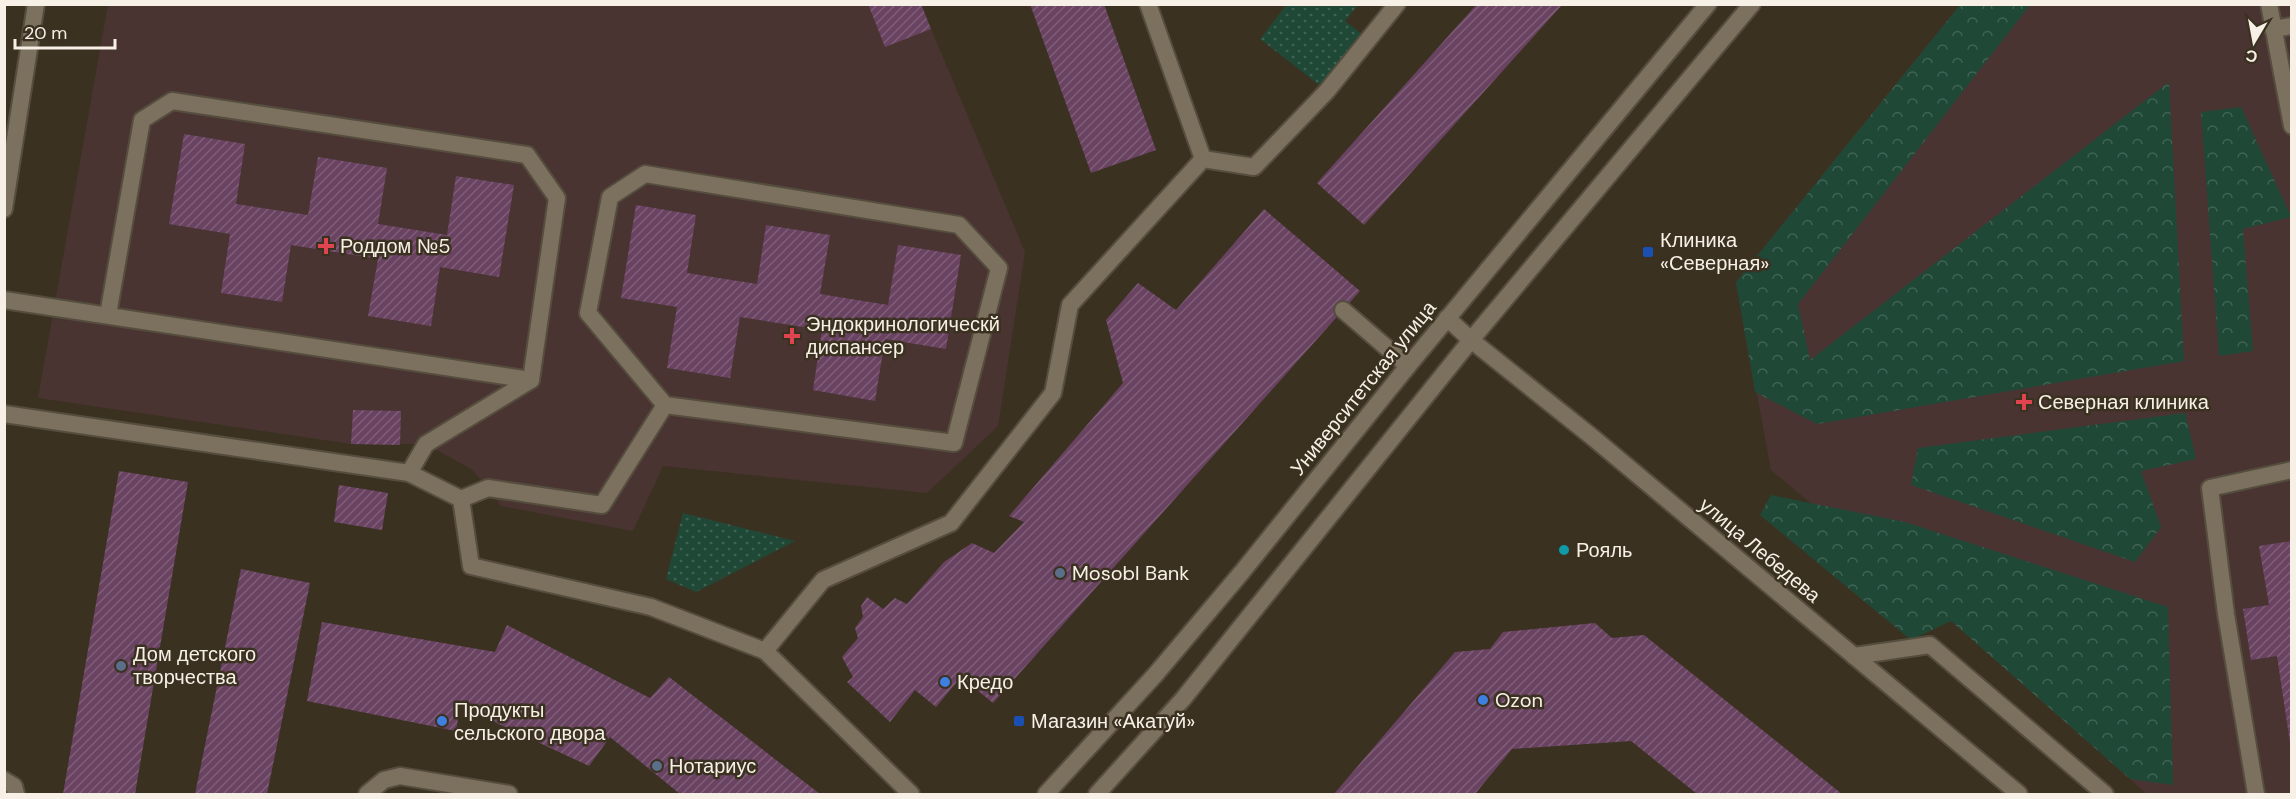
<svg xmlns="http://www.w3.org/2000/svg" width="2296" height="799" viewBox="0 0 2296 799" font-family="'DM Sans',sans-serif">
<defs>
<pattern id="forest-crowns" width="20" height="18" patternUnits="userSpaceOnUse" patternTransform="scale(1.5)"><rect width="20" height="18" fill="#1f4837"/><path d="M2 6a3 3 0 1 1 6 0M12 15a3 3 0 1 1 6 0" fill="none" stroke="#406354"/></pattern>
<pattern id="park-dots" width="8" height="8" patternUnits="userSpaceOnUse" patternTransform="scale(1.5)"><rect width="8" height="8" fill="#1f4837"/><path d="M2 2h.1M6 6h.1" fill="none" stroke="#406354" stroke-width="1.8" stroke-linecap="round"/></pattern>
<pattern id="building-hatch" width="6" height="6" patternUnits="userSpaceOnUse" patternTransform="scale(1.5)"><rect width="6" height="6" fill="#694361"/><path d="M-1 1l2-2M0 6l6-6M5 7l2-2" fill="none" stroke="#7f5e78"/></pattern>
</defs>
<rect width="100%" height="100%" fill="#3b3121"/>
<g fill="#493432">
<path d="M108,5h813l104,247 -27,174 -71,67 -264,-27 -30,65 -132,-25 -28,-36 -47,-26h-75l-313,-46z"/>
<path d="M1960,5h331v789h-144l-196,-173 -180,-151 -35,-188z"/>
</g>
<g fill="url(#forest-crowns)">
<path d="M1960,5h70l-232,299 12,56 359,-278 15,279 -367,63 -62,-32 -19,-110z"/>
<path d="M2241,107l50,110 -48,12 10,122 -34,5 -18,-244z"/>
<path d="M2185,413l11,46 -55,12 20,56 -26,35 -224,-77 7,-37z"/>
<path d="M1771,495l134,27 263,85 5,178 -43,-6 -179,-158 -40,19 -151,-125z"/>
</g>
<g fill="url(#park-dots)">
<path d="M1287,4l71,1 -13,16 22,17 -40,53 -67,-52z"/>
<path d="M683,513l112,28 -99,51 -30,-13z"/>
</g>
<g fill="url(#building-hatch)">
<path d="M868,4h53l10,25 -46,18z"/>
<path d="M1030,4h74l52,146 -65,23z"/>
<path d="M1477,4l84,2 -197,219 -47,-42z"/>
<path d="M184,134l61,10 -9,60 72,11 10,-58 69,11 -9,56 69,11 9,-59 58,9 -15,92 -59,-10 -9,59 -63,-10 10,-57 -87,-14 -9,57 -61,-9 9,-59 -61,-10z"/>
<path d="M636,205l60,10 -9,58 70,11 9,-59 64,10 -10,59 68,11 10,-60 63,10 -15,94 -61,-10 -10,62 -62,-11 9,-60 -82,-13 -10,61 -63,-10 10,-61 -56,-9z"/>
<path d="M1264,209l96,82 -367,412 -32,-26 -25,30 -21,-17 -25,32 -43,-40 6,-5 -11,-20 16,-19 -3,-10 8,-11 -2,-11 6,-9 16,12 12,-11 12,6 37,-42 28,-19 22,10 30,-31 -15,-6 114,-133 -17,-63 32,-37 38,27z"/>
<path d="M353,410l48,1 -1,34 -49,-1z"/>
<path d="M119,471l69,11 -53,312h-72z"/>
<path d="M339,485l49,8 -6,37 -48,-8z"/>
<path d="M2292,541v202h-2l-13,-87 -26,4 -8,-51 26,-4 -10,-59z"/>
<path d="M241,569l69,14 -43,211h-72z"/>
<path d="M322,622l173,30 12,-27 143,73 19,-21 151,117h-140l-70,-57 -21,29 -129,-60 -4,25 -149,-30z"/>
<path d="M1595,623l17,15 32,-3 198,159h-145l-66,-53 -119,8 -37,45h-141l121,-142 35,-3 13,-17z"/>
</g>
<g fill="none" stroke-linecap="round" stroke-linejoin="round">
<g stroke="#554d3e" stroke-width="20">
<g id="service">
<path d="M1148,4l55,155 51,8 73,-76 70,-87"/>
<path d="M2269,4l23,122"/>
<path d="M2273,29l19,-3"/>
<path d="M645,174l314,51 40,43 -45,175 -289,-38 -77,-92 22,-116z"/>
<path d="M4,300l527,80"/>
<path d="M1343,310l65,56"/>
<path d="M108,315l34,-195 30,-19 355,54 30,43 -26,182 -105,64 -17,29"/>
<path d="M4,414l405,59 52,26 10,67 180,41 114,44 146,143"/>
<path d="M461,499l27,-11 114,17 63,-100"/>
<path d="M765,651l58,-71 128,-57 102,-130 17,-88 133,-146"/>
<path d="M1854,656l76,-11 175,149"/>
<path d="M4,780l10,6 2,8"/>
<path d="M367,794l17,-14 16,-4 109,18"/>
<path d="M2256,794l-30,-180 -16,-126 82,-18"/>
</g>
</g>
<g stroke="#554d3e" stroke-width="20">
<g id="minor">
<path d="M4,209l32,-205"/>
<path d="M1471,340l120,96 428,358"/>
</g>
</g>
<g stroke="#554d3e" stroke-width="20">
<g id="secondary">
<path d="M1447,318l24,22"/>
<path d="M1046,794l109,-119 87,-103 166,-206 300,-362"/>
<path d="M1097,794l86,-95 288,-359 281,-336"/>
</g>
</g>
<use href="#service" stroke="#7c705e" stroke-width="16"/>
<use href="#minor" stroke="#7c705e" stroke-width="16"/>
<use href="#secondary" stroke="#7c705e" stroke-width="16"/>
</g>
<g fill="#e0444e" stroke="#3b3121" stroke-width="2">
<path d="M323 237h6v6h6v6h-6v6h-6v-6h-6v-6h6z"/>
<path d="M789 327h6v6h6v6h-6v6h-6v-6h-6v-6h6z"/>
<path d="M2021 393h6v6h6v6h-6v6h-6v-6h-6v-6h6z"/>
</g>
<g fill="#1a4fb4" stroke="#3b3121" stroke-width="2">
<rect x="1642" y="246" width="12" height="12" rx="3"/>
<rect x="1013" y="715" width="12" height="12" rx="3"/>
</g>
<circle fill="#0f9aa8" stroke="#3b3121" stroke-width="2" cx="1564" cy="550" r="6"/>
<g fill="#5c6f8a" stroke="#3b3121" stroke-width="2">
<circle cx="1060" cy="573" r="6"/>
<circle cx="121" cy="666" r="6"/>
<circle cx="657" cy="766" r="6"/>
</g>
<g fill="#3f7fe0" stroke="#3b3121" stroke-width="2">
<circle cx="945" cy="682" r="6"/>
<circle cx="1483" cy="700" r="6"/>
<circle cx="442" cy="721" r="6"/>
</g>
<g text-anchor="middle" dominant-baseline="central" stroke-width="5" stroke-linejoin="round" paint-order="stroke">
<g font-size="20" fill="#f7f0e6" stroke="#3b3121" text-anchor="start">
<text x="1660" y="240">Клиника<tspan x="1660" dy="23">«Северная»</tspan></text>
<text x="340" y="246">Роддом №5</text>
<text x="806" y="324">Эндокринологическй<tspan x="806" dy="23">диспансер</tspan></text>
<text x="2038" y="402">Северная клиника</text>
<text x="1576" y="550">Рояль</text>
<text x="1072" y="573">Mosobl Bank</text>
<text x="133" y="654">Дом детского<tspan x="133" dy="23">творчества</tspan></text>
<text x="957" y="682">Кредо</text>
<text x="1495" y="700">Ozon</text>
<text x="454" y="710">Продукты<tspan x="454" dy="23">сельского двора</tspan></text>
<text x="1031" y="721">Магазин «Акатуй»</text>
<text x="669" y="766">Нотариус</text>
</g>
<g font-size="20" fill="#f7f0e6" stroke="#3b3121">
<text transform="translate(1363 388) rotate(-51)">Университетская улица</text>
<text transform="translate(1760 550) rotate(40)">улица Лебедева</text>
</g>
</g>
<rect width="2296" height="799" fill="none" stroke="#f7f0e6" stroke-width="12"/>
<g transform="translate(2254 42) rotate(190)" stroke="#3b3121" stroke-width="4.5" paint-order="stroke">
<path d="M0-4.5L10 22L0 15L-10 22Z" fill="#f7f0e6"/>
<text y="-9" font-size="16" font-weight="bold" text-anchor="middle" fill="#f7f0e6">С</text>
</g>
<path d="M15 39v9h100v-9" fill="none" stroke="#f7f0e6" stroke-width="3"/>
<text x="24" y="39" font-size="18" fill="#f7f0e6" stroke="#3b3121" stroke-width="4.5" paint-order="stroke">20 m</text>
</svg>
